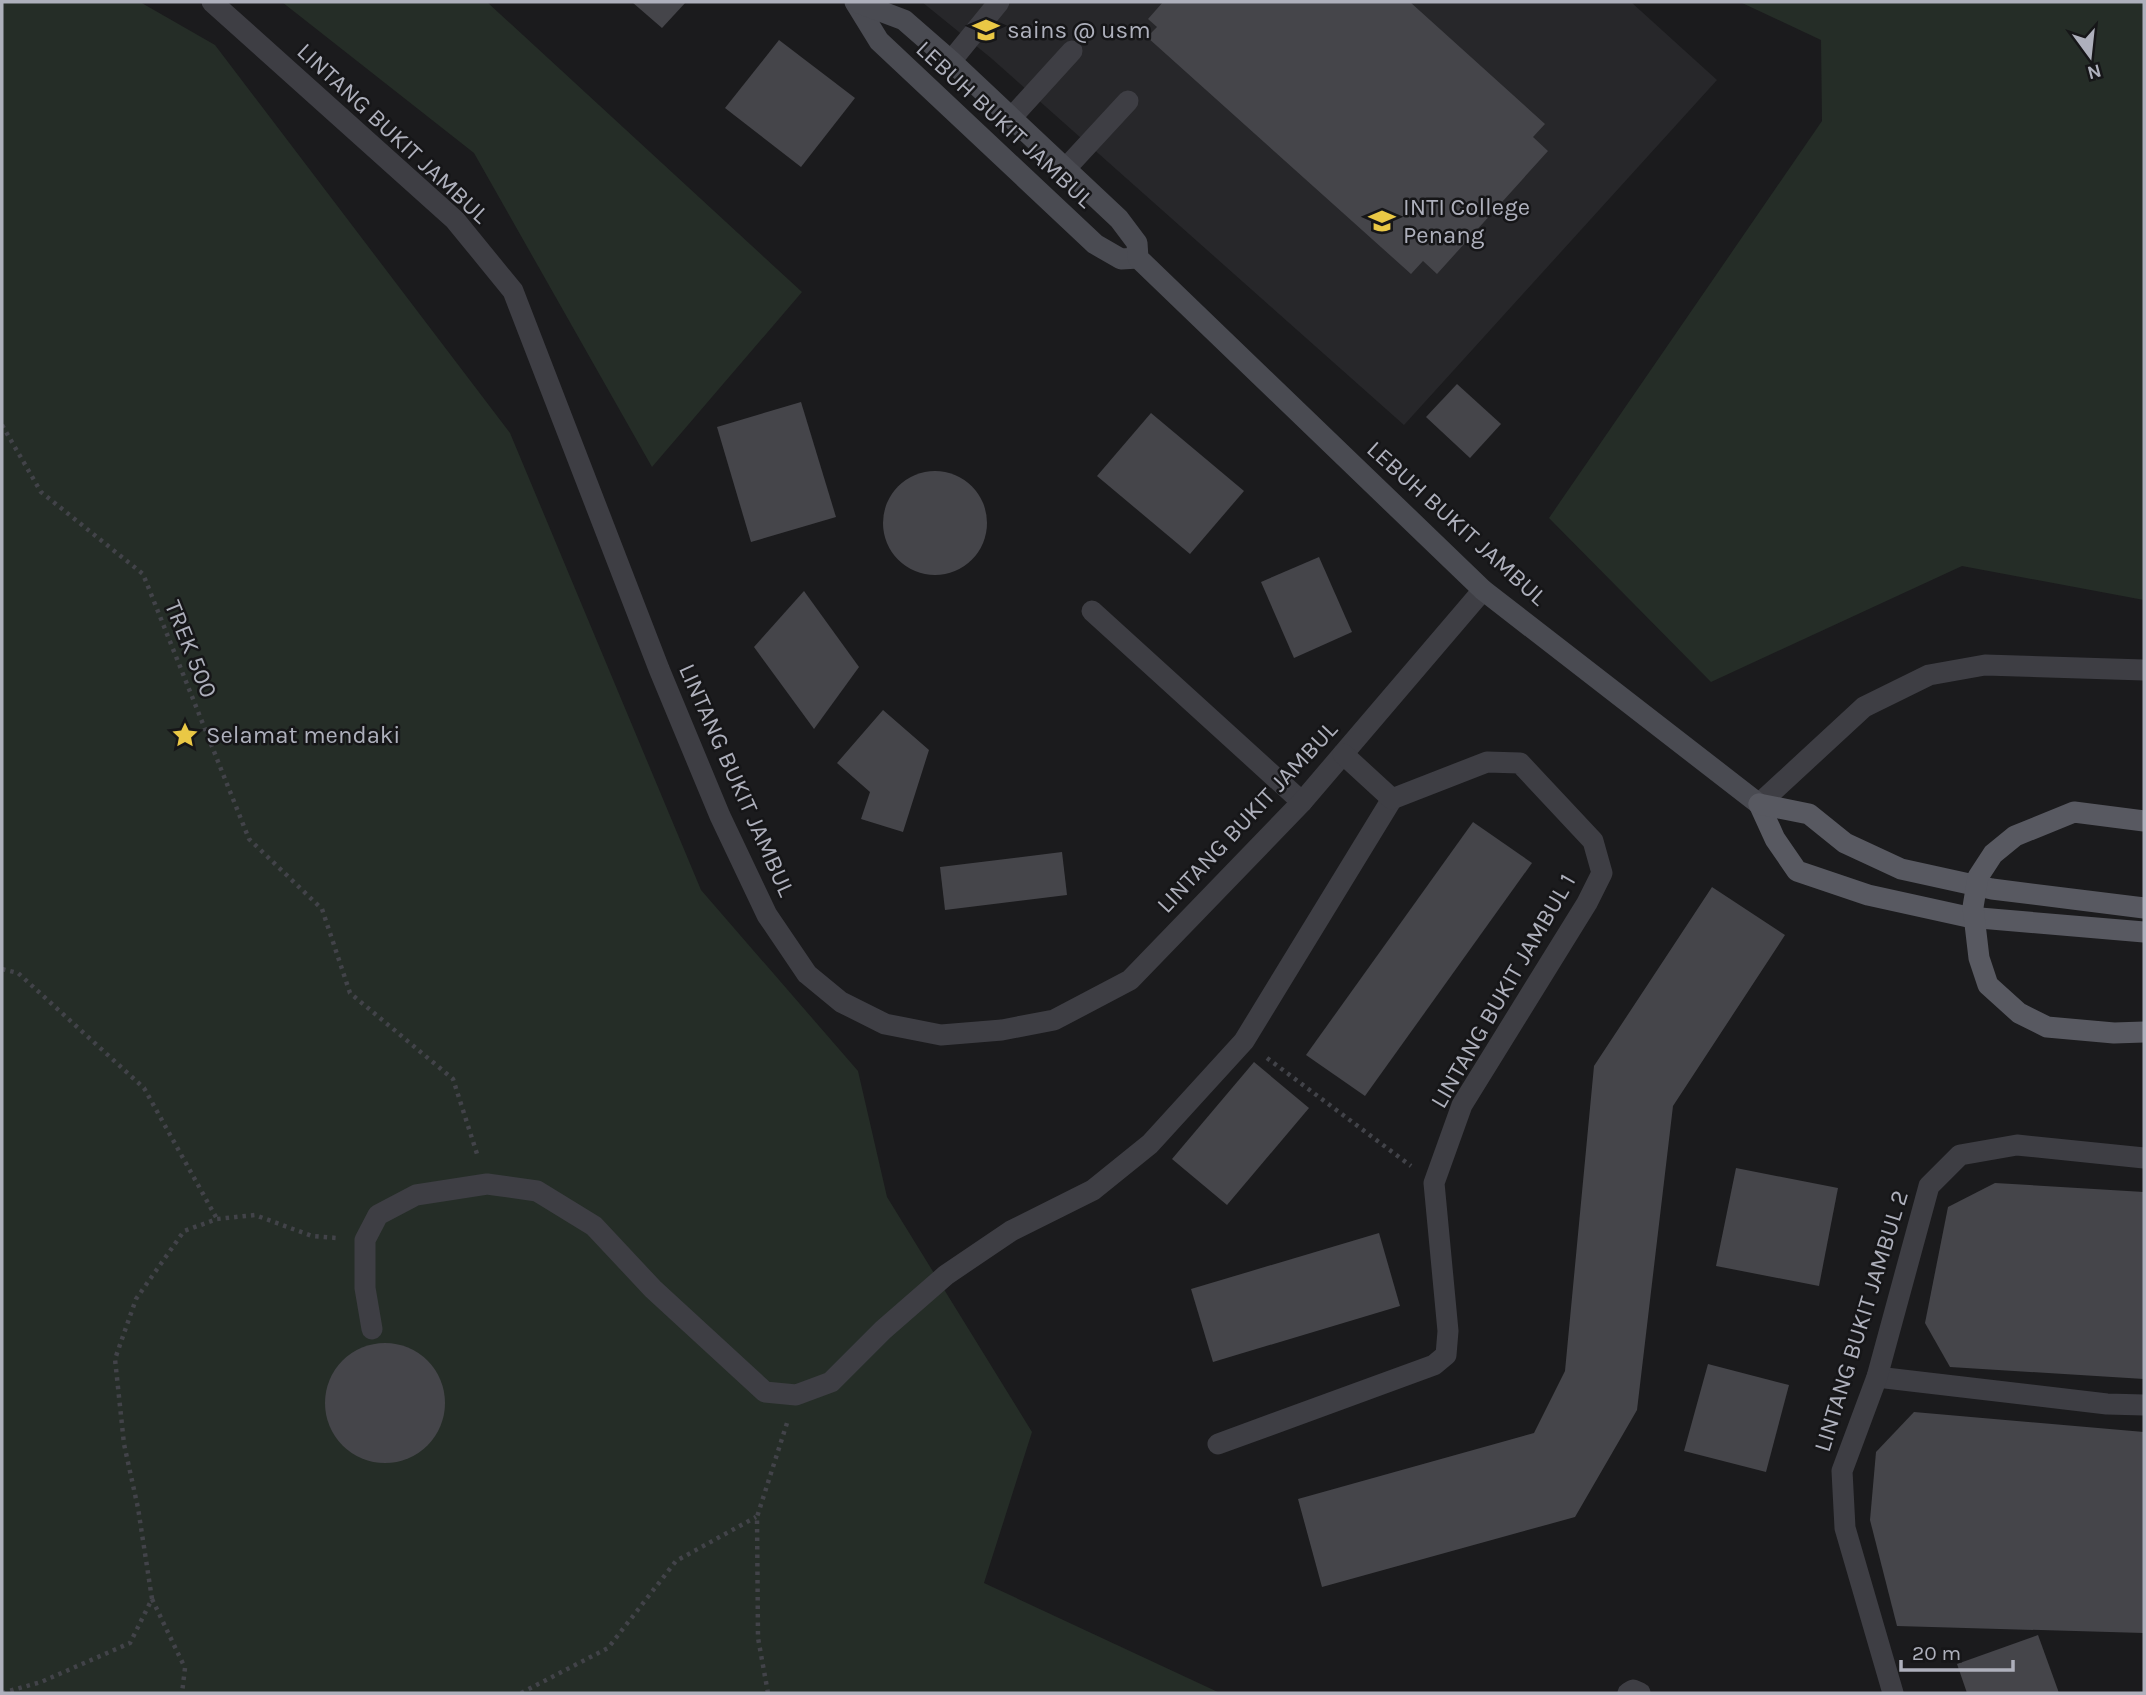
<svg xmlns="http://www.w3.org/2000/svg" width="2146" height="1695" viewBox="0 0 2146 1695" font-family="Karla,sans-serif">
<rect width="100%" height="100%" fill="#1b1b1d"/>
<path fill="#27272a" d="M922,2h709l86,78 -313,345 -413,-367z"/>
<g fill="#252d27">
<path d="M2,2h138l75,43 295,388 191,457 157,181 29,126 145,235 -48,151 236,110h-1218z"/>
<path d="M282,2h205l315,290 -150,175 -178,-314z"/>
<path d="M1740,2h404v598l-182,-34 -251,116 -162,-164 273,-397 -1,-81z"/>
</g>
<g fill="#45454a">
<path d="M632,2h54l-24,26z"/>
<path d="M1163,2h247l135,122 -12,13 15,14 -111,123 -14,-13 -12,13 -264,-237 10,-10 -9,-8z"/>
<path d="M779,40l76,58 -54,69 -76,-59z"/>
<path d="M1457,384l44,40 -31,34 -44,-41z"/>
<path d="M801,402l35,115 -85,25 -34,-115z"/>
<path d="M1151,413l93,78 -54,63 -93,-78z"/>
<circle cx="935" cy="523" r="52"/>
<path d="M1319,557l33,75 -58,26 -33,-76z"/>
<path d="M804,591l55,76 -45,62 -60,-82z"/>
<path d="M883,710l46,40 -26,82 -42,-13 9,-27 -33,-29z"/>
<path d="M1473,822l59,41 -167,233 -59,-41z"/>
<path d="M1062,852l5,43 -122,15 -5,-43z"/>
<path d="M1712,887l73,48 -112,171 -36,304 -62,107 -253,70 -24,-88 236,-66 31,-62 29,-305z"/>
<path d="M1254,1062l55,46 -82,97 -55,-46z"/>
<path d="M1736,1168l102,20 -19,98 -103,-20z"/>
<path d="M1995,1183l149,9v187l-194,-12 -25,-44 23,-116z"/>
<path d="M1379,1233l21,73 -187,56 -22,-73z"/>
<circle cx="385" cy="1403" r="60"/>
<path d="M1708,1364l81,21 -23,87 -82,-21z"/>
<path d="M1914,1412l230,20v201l-247,-7 -27,-106 6,-68z"/>
<path d="M2038,1635l21,58h-92l-10,-29z"/>
</g>
<g fill="none" stroke-linecap="round" stroke-linejoin="round">
<g stroke="#424349" stroke-width="4.5" stroke-dasharray="3.5 5" stroke-linecap="butt">
<path d="M2,425l39,67 102,82 106,265 73,70 28,84 103,86 25,78"/>
<path d="M2,969l16,4 126,115 73,131"/>
<path d="M1267,1058l144,108"/>
<path d="M152,1599l33,69 -3,25"/>
<path d="M2,1693l39,-11 89,-39 22,-44 -14,-91 -14,-64 -9,-85 21,-60 48,-68 33,-12 38,-4 57,21 25,2"/>
<path d="M521,1693l87,-45 68,-87 80,-44"/>
<path d="M768,1693l-10,-55 -1,-121 30,-94"/>
</g>
<g stroke="#3e3e44" stroke-width="21">
<path d="M951,61l48,-59"/>
<path d="M1012,117l60,-66"/>
<path d="M1067,167l61,-66"/>
<path d="M1092,611l210,191"/>
<path d="M1759,804l105,-97 65,-32 56,-10 159,5"/>
<path d="M372,1329l-7,-41v-48l13,-25 38,-20 71,-11 50,7 57,35 59,63 112,103 31,3 35,-13 52,-52 63,-55 65,-44 82,-41 57,-46 94,-103 148,-242"/>
<path d="M1628,1693l5,-3 7,3"/>
</g>
<g stroke="#3e3e44" stroke-width="21">
<path d="M212,2l243,218 58,71 146,378 61,147 47,99 40,59 34,28 44,22 56,11 61,-5 52,-10 76,-40 172,-178 181,-212"/>
<path d="M1877,1377l230,27 37,1"/>
<path d="M1218,1444l216,-79 12,-10 2,-24 -14,-148 28,-78 125,-202 15,-30 -9,-32 -73,-78 -33,-1 -95,37 -49,-45"/>
<path d="M1893,1693l-48,-165 -3,-57 35,-94 52,-191 31,-31 57,-10 127,13"/>
</g>
<g stroke="#4a4b52" stroke-width="21">
<path d="M855,2l24,39 216,203 26,15 17,-1"/>
<path d="M856,2l48,18 47,41 168,158 18,24 1,15 345,332 276,214"/>
</g>
<g stroke="#585961" stroke-width="21">
<path d="M1759,804l16,35 22,32 71,24 100,22 176,15"/>
<path d="M1759,804l50,10 36,29 56,26 91,20 152,19"/>
<path d="M2144,821l-70,-9 -59,24 -22,18 -15,23 -5,30 6,51 9,27 31,28 28,14 67,6 30,-1"/>
</g>
</g>
<defs>
<g id="university-bare" transform="scale(2.1)"><path d="M0-5L7-2L0 1L-7-2ZM-4 1L0 2.5L4 1V4Q0 6-4 4Z" fill="#eac845" stroke="#161618" stroke-width="2.5" paint-order="stroke"/></g>
<g id="sight-bare" transform="scale(2.1)"><path d="M0-6L1.8-2.2L6-1.7L2.9 1.2L3.7 5.4L0 3.3L-3.7 5.4L-2.9 1.2L-6-1.7L-1.8-2.2Z" fill="#eac845" stroke="#161618" stroke-width="2.5" paint-order="stroke"/></g>
</defs>
<g fill-rule="evenodd">
<use href="#university-bare" x="986" y="30"/>
<use href="#university-bare" x="1382" y="221"/>
<use href="#sight-bare" x="185" y="735"/>
</g>
<g text-anchor="middle" dominant-baseline="central" stroke-width="5" stroke-linejoin="round" paint-order="stroke">
<g font-size="24" fill="#aeb0bc" stroke="#161618" text-anchor="start">
<text x="1007" y="30">sains @ usm</text>
<text x="1403" y="207">INTI College<tspan x="1403" dy="28">Penang</tspan></text>
<text x="206" y="735">Selamat mendaki</text>
</g>
<g font-size="24" fill="#aeb0bc" stroke="#161618">
<text transform="translate(1005 124) rotate(43)">LEBUH BUKIT JAMBUL</text>
<text transform="translate(393 133) rotate(43)">LINTANG BUKIT JAMBUL</text>
<text transform="translate(1457 523) rotate(42)">LEBUH BUKIT JAMBUL</text>
<text transform="translate(191 649) rotate(68)">TREK 500</text>
<text transform="translate(737 780) rotate(66)">LINTANG BUKIT JAMBUL</text>
<text transform="translate(1247 817) rotate(-47)">LINTANG BUKIT JAMBUL</text>
<text transform="translate(1503 991) rotate(-60)">LINTANG BUKIT JAMBUL 1</text>
<text transform="translate(1861 1321) rotate(-73)">LINTANG BUKIT JAMBUL 2</text>
</g>
</g>
<rect width="2146" height="1695" fill="none" stroke="#aeb0bc" stroke-width="7"/>
<g transform="translate(2090 56) rotate(165)" stroke="#161618" stroke-width="5" paint-order="stroke">
<path d="M0-5L12 26L0 18L-12 26Z" fill="#aeb0bc"/>
<text y="-10" font-size="19" font-weight="bold" text-anchor="middle" fill="#aeb0bc">N</text>
</g>
<path d="M1901 1660v10h112v-10" fill="none" stroke="#aeb0bc" stroke-width="3.5"/>
<text x="1912" y="1660" font-size="21" fill="#aeb0bc" stroke="#161618" stroke-width="5" paint-order="stroke">20 m</text>
</svg>
